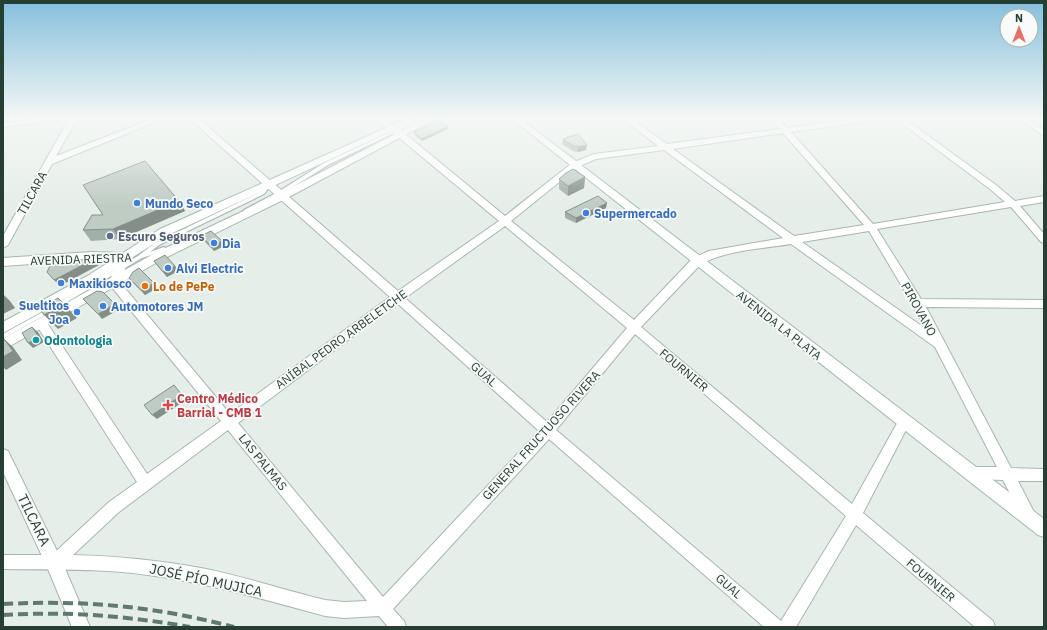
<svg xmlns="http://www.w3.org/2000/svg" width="1047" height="630" viewBox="0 0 1047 630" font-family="'IBM Plex Sans',sans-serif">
<rect width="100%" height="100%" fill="#e6eee9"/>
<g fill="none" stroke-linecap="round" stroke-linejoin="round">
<g stroke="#a9b6af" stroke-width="2.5">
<g id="service">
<path d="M418,119h5l-95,46 -46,29 -34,17h-4v-1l34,-18 46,-29z"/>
<path d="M266,185h4v1l-6,8 -105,51 -9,7 14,-5 2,2v1l-24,8 -82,48h-4l-1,-1 1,-1 82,-48 17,-13 105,-51z"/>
<path d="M48,309l2,1 1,1 -1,1 -47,27v-5z"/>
</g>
</g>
<g stroke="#a9b6af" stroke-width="2">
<g id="minor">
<path d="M34,119h25l-4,2 -52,6v-4z"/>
<path d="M69,119h8l-21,37 96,-37h11l-111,45 -44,81 -5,3v-12z"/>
<path d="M190,119h9l199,172 101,-70 -102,-85 -23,-17h9l20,13 102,84 67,-53 22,-9 64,-8 -35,-27h9l35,25 113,-15 -9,-10h8l8,9 66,-9h22l-4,2 -80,11 82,92 132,-22 -15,-13 -94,-70h9l91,66 19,16 29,-5v6l-24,4 24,28v9l-3,-1 -30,-35 -134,22 44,70 123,1v8l-118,-1 85,161 33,1v12h-26l16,31 -2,5 -5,2 -5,-2 -19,-37 -32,-1 -5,-1 -2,-5 2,-5 5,-1h26l-62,-120 -144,-103c-30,5 -64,6 -90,20l-60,63 211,177 48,-86 4,-2 4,2 2,4 -2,4 -45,87 130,108 2,6h-20l-119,-102 -60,102h-32l-215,-188 -156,170 11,12 2,6h-18l-9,-11 -35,2 -19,-2c-59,-16 -117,-33 -177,-41 -48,-7 -97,-5 -145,-6v-14h49l57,-53 28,-20 -100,-156 -2,-3 2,-3 4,-1 4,1 102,154 74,-53 -111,-136 -1,-3 13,-27h8l1,2 -12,24 111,133 160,-117zM783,133l81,92 -70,11 -121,-87zM664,150l119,88 -74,13 -16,7 -59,62 -123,-99 67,-54 18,-8zM505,226l122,102 -80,94 -142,-124zM869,231l44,74 13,24 -124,-87zM397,303l142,128 -156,166 -145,-174zM635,334l211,182 -65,105 -225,-191zM228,430l139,171 -23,1 -19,-2c-41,-10 -83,-24 -124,-32 -43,-8 -85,-12 -128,-13l46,-43z"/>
<path d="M1019,119h9l16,11v6z"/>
</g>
</g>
<g stroke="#a9b6af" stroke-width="2">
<path id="tertiary" d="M3,449l5,2 52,106 30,70h-18l-24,-58 -45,-97z"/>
</g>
<g stroke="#a5b9ae" stroke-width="2">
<g id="secondary">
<path d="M406,119l9,1 -247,115 -35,22 -1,3 -4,1 -31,20 -94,52v-11l86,-47 23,-15h-21l-88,6v-8l88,-6 32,1 37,-24z"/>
<path d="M424,119h11l-148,79 -124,61 -160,91v-11l152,-86 124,-59z"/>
<path d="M512,119h9l523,400v18l-6,-2 -73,-57z"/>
</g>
</g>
<use href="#service" fill="#fff" fill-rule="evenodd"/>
<use href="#minor" fill="#fff" fill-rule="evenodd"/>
<use href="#tertiary" fill="#fff" fill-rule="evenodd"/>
<use href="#secondary" fill="#fff" fill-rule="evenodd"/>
<g stroke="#617a6f" stroke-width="4" stroke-dasharray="10 5" stroke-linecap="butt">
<path d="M3,604c83,-4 150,2 231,23"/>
<path d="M3,615c63,-4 125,1 187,12"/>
</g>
</g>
<g fill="#a3afa9">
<path d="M448,129l-26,12 -8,-6v-3z"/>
<path d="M563,139l23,11 -8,2 -5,-1 -11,-7z"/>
<path d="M585,177l-1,11 -16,8 -9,-7v-10z"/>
<path d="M179,201l6,10 -65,28 -29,2 -8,-11z"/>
<path d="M606,208l-30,15 -11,-5v-6z"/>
<path d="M201,236l23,10 -10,5 -10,-10z"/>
<path d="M154,261l21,5 3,5 -11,6z"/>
<path d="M129,278l28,10 -12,7 -12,-12z"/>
</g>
<g fill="#858f89">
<path d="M448,126v3l-26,12v-2z"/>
<path d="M587,145l-1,5 -8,2v-5z"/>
<path d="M585,177l-1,11 -16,8v-10z"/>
<path d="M179,201l6,10 -65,28 -7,-10z"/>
<path d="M607,203l-1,5 -30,15v-5z"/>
<path d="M222,241l2,5 -10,5 -3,-5z"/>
<path d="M94,259l5,6 -39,21 -6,-6z"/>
<path d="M175,266l3,5 -11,6 -4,-5z"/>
<path d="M154,283l3,5 -12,7 -4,-5z"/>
<path d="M3,294l7,7 5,7 -12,6z"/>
<path d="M58,298l19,20 -19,11 -14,-14z"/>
<path d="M115,304l5,5 -18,10 -4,-5z"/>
<path d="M32,327l6,5 6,10 -11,6 -5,-5z"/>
<path d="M4,339l9,8 9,13 -16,10 -3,-3z"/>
<path d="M182,395l4,5 -29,19 -5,-4z"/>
</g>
<g fill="#beccc4" stroke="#858f89">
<path d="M439,121l9,5 -26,13 -8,-7z"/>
<path d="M578,134l9,11 -9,2 -5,-1 -10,-7z"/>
<path d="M145,161l34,40 -66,28 -30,1 9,-15h11l-20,-30z"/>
<path d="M573,169l12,8 -17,9 -9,-7 7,-6z"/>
<path d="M598,196l9,7 -31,15 -11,-6z"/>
<path d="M211,231l11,10 -11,5 -10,-10z"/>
<path d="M165,255l10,11 -12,6 -9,-11z"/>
<path d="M94,259l-40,21 -7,-8 5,-10z"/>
<path d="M139,268l15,15 -13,7 -12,-12 4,-6z"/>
<path d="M97,291l6,1 12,12 -17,10 -15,-15z"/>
<path d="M58,298l6,6 -20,11 -4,-6z"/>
<path d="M32,327l7,10 -11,6 -6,-10z"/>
<path d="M3,339h1l9,12 -10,6z"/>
<path d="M174,385l8,10 -30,20 -8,-10z"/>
</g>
<linearGradient id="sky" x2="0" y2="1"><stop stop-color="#85bfdd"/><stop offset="0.57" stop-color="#f4f7f5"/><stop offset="1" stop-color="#f4f7f5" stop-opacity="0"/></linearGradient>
<rect width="1047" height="207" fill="url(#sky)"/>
<g fill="#3f7fe0" stroke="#f7faf8" stroke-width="1.5">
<circle cx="137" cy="203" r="4"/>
<circle cx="586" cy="213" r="4"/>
<circle cx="214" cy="243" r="4"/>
<circle cx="168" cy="268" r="4"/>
<circle cx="61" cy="283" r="4"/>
<circle cx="103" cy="306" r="4"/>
<circle cx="77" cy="312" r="4"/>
</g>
<circle fill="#5c6f8a" stroke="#f7faf8" stroke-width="1.5" cx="110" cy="236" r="4"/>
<circle fill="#e8710a" stroke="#f7faf8" stroke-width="1.5" cx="145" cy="286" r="4"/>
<circle fill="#0f9aa8" stroke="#f7faf8" stroke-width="1.5" cx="36" cy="340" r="4"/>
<path fill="#e0444e" stroke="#f7faf8" stroke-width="1.5" d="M166 399h4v4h4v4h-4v4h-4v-4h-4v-4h4z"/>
<g text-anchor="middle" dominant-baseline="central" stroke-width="3.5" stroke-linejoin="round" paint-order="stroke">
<g font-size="12" fill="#263f34" stroke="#f7faf8">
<text transform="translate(32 193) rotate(-61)">TILCARA</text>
<text transform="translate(81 259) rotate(-2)">AVENIDA RIESTRA</text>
<text transform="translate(919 309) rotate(61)">PIROVANO</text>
<text transform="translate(779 325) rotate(38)">AVENIDA LA PLATA</text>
<text transform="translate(341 339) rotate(-36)">ANÍBAL PEDRO ARBELETCHE</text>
<text transform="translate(684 370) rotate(40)">FOURNIER</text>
<text transform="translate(484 374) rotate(42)">GUAL</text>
<text transform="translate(541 435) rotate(-48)">GENERAL FRUCTUOSO RIVERA</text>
<text transform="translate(263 462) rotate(51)">LAS PALMAS</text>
<text transform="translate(931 580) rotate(40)">FOURNIER</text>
<text transform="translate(729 586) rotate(41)">GUAL</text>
</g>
<g font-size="12" font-weight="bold" fill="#366cbe" stroke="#f7faf8" text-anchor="start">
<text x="145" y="203">Mundo Seco</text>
<text x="594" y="213">Supermercado</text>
<text x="222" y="243">Dia</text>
<text x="176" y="268">Alvi Electric</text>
<text x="69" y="283">Maxikiosco</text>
<text x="69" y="305" text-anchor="end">Sueltitos<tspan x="69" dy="14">Joa</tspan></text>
<text x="111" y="306">Automotores JM</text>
</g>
<g font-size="12" font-weight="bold" fill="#4e5e75" stroke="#f7faf8" text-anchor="start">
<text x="118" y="236">Escuro Seguros</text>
</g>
<g font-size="12" font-weight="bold" fill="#c56008" stroke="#f7faf8" text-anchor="start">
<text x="153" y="286">Lo de PePe</text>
</g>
<g font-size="12" font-weight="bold" fill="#0d838f" stroke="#f7faf8" text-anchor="start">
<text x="44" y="340">Odontologia</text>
</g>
<g font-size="12" font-weight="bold" fill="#be3a42" stroke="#f7faf8" text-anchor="start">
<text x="177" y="398">Centro Médico<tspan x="177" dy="14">Barrial - CMB 1</tspan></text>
</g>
<g font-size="14" fill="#263f34" stroke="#f7faf8">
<text transform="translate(34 520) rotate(64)">TILCARA</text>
<text transform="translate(206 580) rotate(12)">JOSÉ PÍO MUJICA</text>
</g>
</g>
<rect width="1047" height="630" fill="none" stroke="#263f34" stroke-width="8"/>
<g transform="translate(1019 28)"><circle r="19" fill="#f7faf8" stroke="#a3afaa"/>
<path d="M0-3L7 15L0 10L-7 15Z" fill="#e97069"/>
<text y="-6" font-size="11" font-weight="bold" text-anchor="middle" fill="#263f34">N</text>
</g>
</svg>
